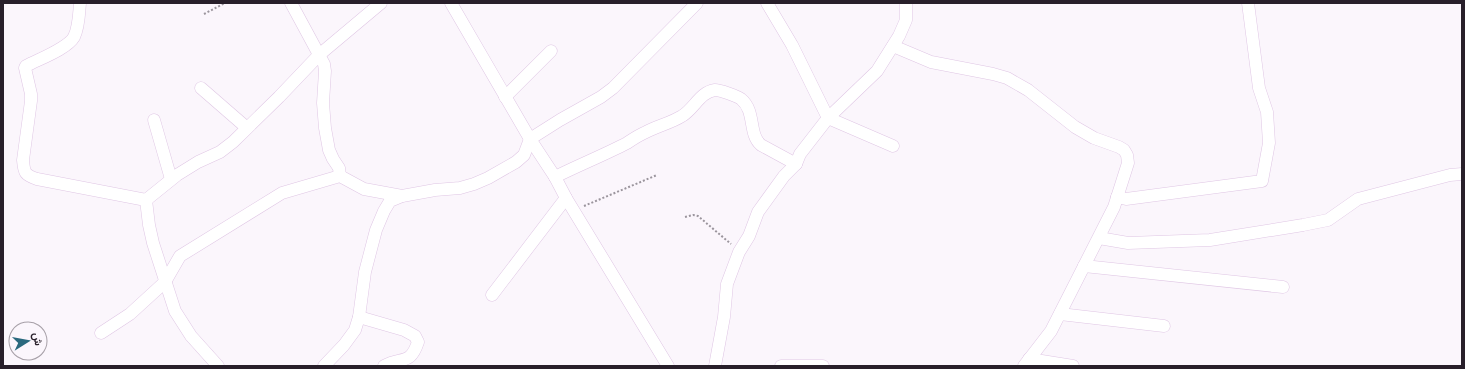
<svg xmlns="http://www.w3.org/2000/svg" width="1465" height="369" viewBox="0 0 1465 369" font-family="Raleway,Vazirmatn,sans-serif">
<rect width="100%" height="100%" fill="#fbf6fc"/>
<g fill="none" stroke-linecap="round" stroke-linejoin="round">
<g stroke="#dfc6e4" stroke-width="13">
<g id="minor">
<path d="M80,3c-1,11 -1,24 -6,34 -7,12 -35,22 -48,29l-1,2 6,26v7l-8,59c1,13 2,15 14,19l109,21"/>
<path d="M291,3l33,61 1,7 -2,32 2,25 4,22 4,9 6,9 1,8"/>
<path d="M451,3l79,136 25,38 11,21 102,168"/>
<path d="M767,3l25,42 36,73 65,28"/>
<path d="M893,46l38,16 62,12 14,4 21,12 47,37 19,11 25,9 5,3 3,5 1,8 -14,44 -63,124 -27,35"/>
<path d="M201,88l46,40"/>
<path d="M505,97l46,-46"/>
<path d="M154,120l17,59"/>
<path d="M555,177c24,-12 49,-22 72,-34 6,-4 12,-8 19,-11 11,-6 25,-9 36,-16 12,-7 18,-24 33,-26 5,0 22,6 26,9 15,12 7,35 20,46l35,19"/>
<path d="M1117,197l9,2 136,-18 7,-38 -2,-31 -8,-24 -11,-85"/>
<path d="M146,200l31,-25 21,-13 22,-10 13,-10 46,-45 40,-42 62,-52"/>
<path d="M146,200l3,25 4,18 22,68 16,25 27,30"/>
<path d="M1099,238l29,5 82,-3 93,-15 25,-5 30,-21 92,-24 12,-1"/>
<path d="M1084,266l199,21"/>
<path d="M492,295l74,-97"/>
<path d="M1060,314l104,12"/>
<path d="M359,317l45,13 11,6 3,6c-8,24 -16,14 -34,24"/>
<path d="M101,333l29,-19 35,-32 15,-26 102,-63 58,-17 24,13 38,7"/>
<path d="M1029,359l44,7"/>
<path d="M324,366l20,-21 11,-15 4,-13 6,-45 11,-42 8,-19 6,-10 12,-5 33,-6 25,-2 14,-4 14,-6 28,-16 8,-7 6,-16 30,-19 41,-23 12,-9 84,-85"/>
<path d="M715,366l9,-49 3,-33 12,-32 10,-16 9,-24 26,-36 12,-12 4,-10 28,-36 49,-47 22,-35 7,-16v-17"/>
<path d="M781,366h42"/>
</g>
</g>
<g stroke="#9b959d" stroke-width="2" stroke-dasharray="2 2" stroke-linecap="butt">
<path d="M204,14l21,-11"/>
<path d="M584,206l73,-31"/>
<path d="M685,217l8,-2 5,1 33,28"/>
</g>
<use href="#minor" stroke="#fff" stroke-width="12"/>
</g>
<rect width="1465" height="369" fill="none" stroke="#281f2a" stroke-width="8"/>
<g transform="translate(28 341) rotate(79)"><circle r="19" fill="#fbf6fc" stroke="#a7a0a8"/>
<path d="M0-3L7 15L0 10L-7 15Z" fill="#2a697e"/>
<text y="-6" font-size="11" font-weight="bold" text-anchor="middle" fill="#281f2a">ش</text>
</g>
</svg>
